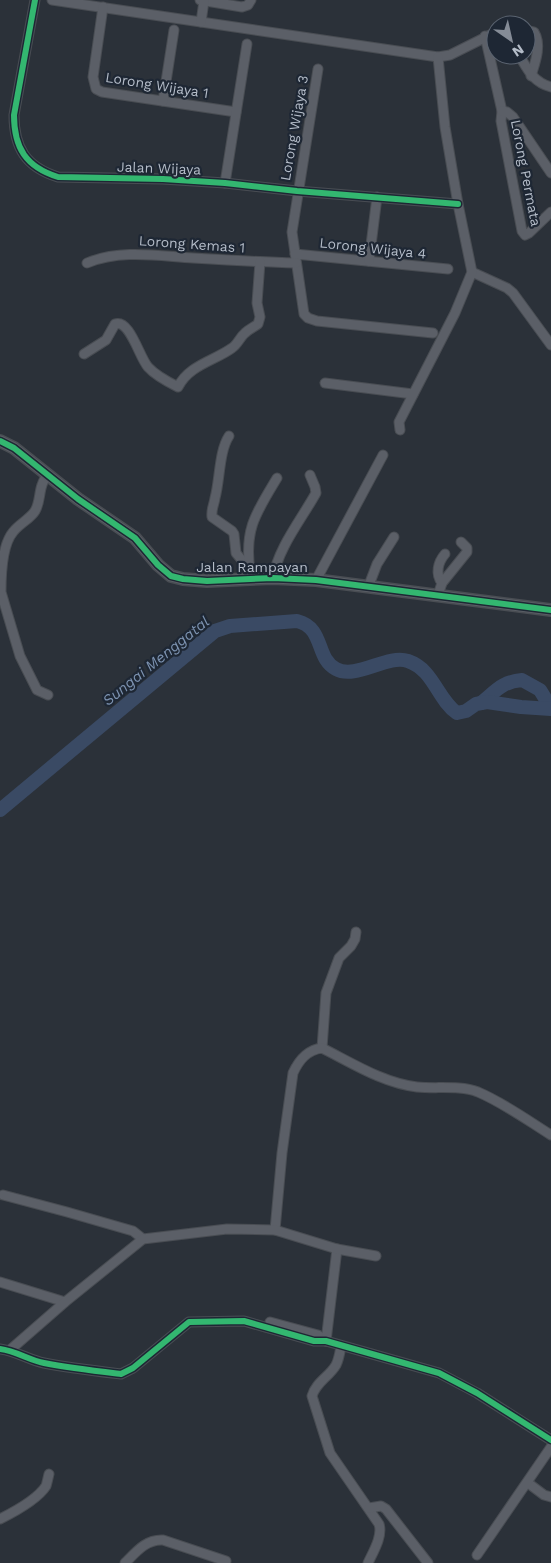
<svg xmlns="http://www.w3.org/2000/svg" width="551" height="1563" viewBox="0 0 551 1563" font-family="'Work Sans',sans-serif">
<rect width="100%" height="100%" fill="#2b3139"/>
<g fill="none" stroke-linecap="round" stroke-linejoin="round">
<g stroke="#3a4a64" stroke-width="14">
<path d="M481,703c15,-12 20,-21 41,-23l18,10 11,18"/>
<path d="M0,810l215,-179 15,-5 67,-5c28,7 18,37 39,48 20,11 51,-15 72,-8 26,9 29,38 49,52l9,-2 10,-7 11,-2 34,5 30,2"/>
</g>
<g stroke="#494d53" stroke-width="11">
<g id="street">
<path d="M35,0l-21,115c0,33 12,52 44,62l105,2 62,4 72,8 161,13"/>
<path d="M52,0l386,57 12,-2 46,-23"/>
<path d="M200,0l42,7 6,-2 3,-5"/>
<path d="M103,7l-10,70 3,12 6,3 134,20"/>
<path d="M201,22l3,-21"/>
<path d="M526,30l8,2c8,13 1,31 -3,44"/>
<path d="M485,36l17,75 -1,10 21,110 3,4 4,-2 22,-21"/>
<path d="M519,55c9,15 14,27 32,32"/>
<path d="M318,69l-26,163 12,82 4,4 9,3 116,12"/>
<path d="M163,101l11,-71"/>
<path d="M502,111l5,1 6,5 38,56"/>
<path d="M225,183l22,-139"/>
<path d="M295,254l153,15"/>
<path d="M369,261l8,-64"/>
<path d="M87,263c34,-14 71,-7 106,-5 34,2 69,4 103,5"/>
<path d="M472,272l35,16 6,5 38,52"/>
<path d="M84,354l22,-14 9,-16c15,-5 24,33 33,43 8,9 20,15 30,20 11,-22 36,-26 54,-39 6,-4 8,-11 13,-15 4,-4 9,-6 13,-9l2,-7 -3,-14 3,-41"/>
<path d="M325,383l88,11"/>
<path d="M400,430l-1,-8 56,-109 17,-41 -14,-68 -13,-77 -7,-70"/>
<path d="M229,436c-10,15 -9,44 -14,62 -1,7 -4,11 -3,19l20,14 2,3 2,19 14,17"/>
<path d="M47,474c-1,3 -4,7 -5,11 -3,8 -2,18 -7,26 -5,8 -16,13 -22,21 -11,13 -12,43 -12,60l19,64 17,34 11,5"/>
<path d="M250,571c-6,-42 6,-58 27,-93"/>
<path d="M273,578c5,-30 28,-58 43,-85l-1,-6 -5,-12"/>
<path d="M316,580l67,-125"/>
<path d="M442,583c-7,-9 -4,-21 3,-29"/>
<path d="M369,585l8,-21 17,-27"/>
<path d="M438,595l4,-12 25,-31v-4l-6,-6"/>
<path d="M322,1048l4,-55 13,-35 12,-12 4,-7 1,-7"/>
<path d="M3,1195l64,17 66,19 10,8"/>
<path d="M275,1230l7,-77 11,-80c6,-13 14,-23 29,-25 30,15 61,35 95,39 20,2 42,-2 61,5 26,11 49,28 73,43"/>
<path d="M0,1282l65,20"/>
<path d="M270,1322l48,13 8,6"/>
<path d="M326,1341l11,-92"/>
<path d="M341,1346c-1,6 -2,13 -5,19 -7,12 -20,17 -24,31l18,57 49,71c4,12 -6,28 -11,39"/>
<path d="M0,1349c16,2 29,11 44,14 26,5 52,8 77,11l12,-6 56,-46 55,-1 70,20h12l113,32 38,20 74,47"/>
<path d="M10,1350l55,-48 78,-63 84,-10 48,1 62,19 39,7"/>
<path d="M528,1483l16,12 7,2"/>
<path d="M369,1508l12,-2 5,3 42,54"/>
<path d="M0,1519c14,-7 37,-19 46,-33 1,-3 2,-8 3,-12"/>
<path d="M477,1555l74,-108"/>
<path d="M125,1563c11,-11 21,-24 38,-23l63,21 -1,2"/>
</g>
</g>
<g stroke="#494d53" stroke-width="14">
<path id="secondary" d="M0,441l14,7 64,51 57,39 23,27 13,11 12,3 24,2 66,-3 43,2 235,30"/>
</g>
<use href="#street" stroke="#5b5f67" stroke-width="9"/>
<use href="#secondary" stroke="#5a5e65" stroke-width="11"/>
<g stroke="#1e2734" stroke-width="9">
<g id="cycleway">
<path d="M35,0l-21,115c0,33 12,52 44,62l105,2 62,4 72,8 161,13"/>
<path d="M0,441l14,7 64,51 57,39 23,27 13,11 12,3 24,2 66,-3 43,2 235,30"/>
<path d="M0,1349c16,2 29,11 44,14 26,5 52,8 77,11l12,-6 56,-46 55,-1 70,20h12l113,32 38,20 74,47"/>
</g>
</g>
<use href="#cycleway" stroke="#33b770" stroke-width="6"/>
</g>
<g text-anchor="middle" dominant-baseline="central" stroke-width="4.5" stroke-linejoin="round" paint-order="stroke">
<g font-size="14" fill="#b5bdc9" stroke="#1e2734">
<text transform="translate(157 85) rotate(9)">Lorong Wijaya 1</text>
<text transform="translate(294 128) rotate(-80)">Lorong Wijaya 3</text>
<text transform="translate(159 168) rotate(2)">Jalan Wijaya</text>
<text transform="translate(526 173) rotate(79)">Lorong Permata</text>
<text transform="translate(192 244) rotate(4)">Lorong Kemas 1</text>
<text transform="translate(373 248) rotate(6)">Lorong Wijaya 4</text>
<text x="252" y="567">Jalan Rampayan</text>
</g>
<g font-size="15" font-style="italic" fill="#7d93b1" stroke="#1e2734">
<text transform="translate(156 661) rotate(-39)">Sungai Menggatal</text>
</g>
</g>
<g transform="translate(511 40) rotate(146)"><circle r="24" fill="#1e2734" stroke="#5a6370"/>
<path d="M0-4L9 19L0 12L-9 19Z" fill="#858c97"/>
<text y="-8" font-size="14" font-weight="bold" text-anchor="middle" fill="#b5bdc9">N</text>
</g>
</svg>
